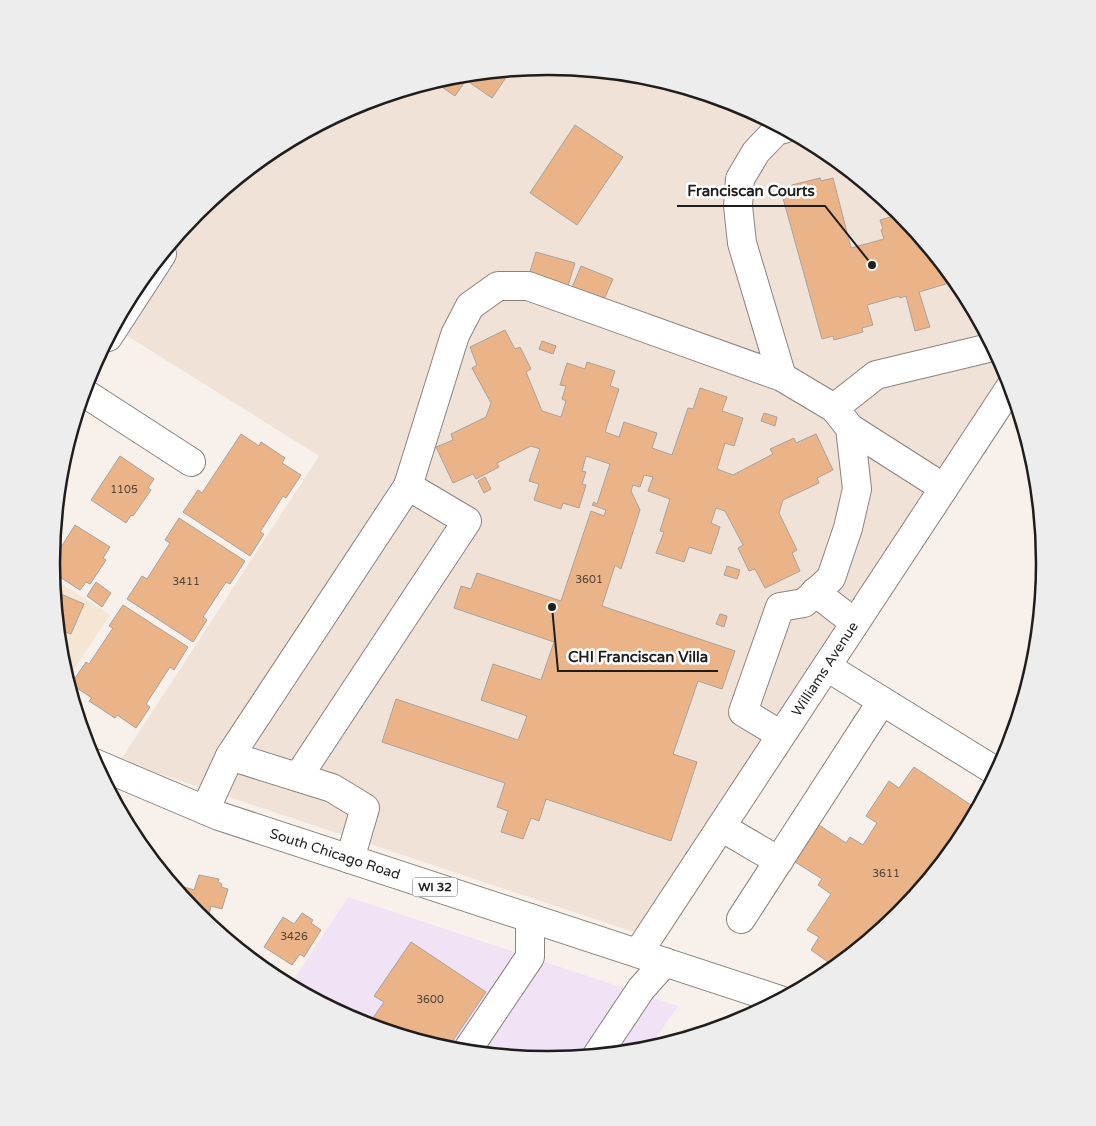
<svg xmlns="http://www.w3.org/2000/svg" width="1096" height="1126" viewBox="0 0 1096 1126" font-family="'Varela Round',sans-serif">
<rect width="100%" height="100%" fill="#f8f1eb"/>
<path fill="#f4e6d3" d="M53,578l57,37 -43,65 -6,-20z"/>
<path fill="#f1e2d7" d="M548,66l97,10 93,28 86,46 75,62 62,75 46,86 9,30 -352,539 -504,-168 -38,-16 197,-302 -206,-129 22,-40 62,-75 75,-62 86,-46 93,-28z"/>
<path fill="#f1e3f6" d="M348,897l330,109 -30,43 -100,11 -97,-10 -93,-28 -68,-37z"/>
<g fill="#ebb488" stroke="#a9a29d">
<path d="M511,70l-19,28 -26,-18 -11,16 -22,-15 18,-5z"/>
<path d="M575,125l48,32 -46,68 -47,-32z"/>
<path d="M820,178l1,3 12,-3 18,70 33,-9 -3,-9 2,-1 -3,-9 21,-6 4,9 3,-1 2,10 5,-1 41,50 -37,11 11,35 -15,4 -9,-35 -6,2 -1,-2 -32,9 6,20 -11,3 1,4 -29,8 -1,-4 -11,3 -41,-148 11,-3v-3z"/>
<path d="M536,252l39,11 -8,26 -39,-11z"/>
<path d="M581,266l32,13 -11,25 -31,-14z"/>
<path d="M956,281l5,6 7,12 -6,2z"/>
<path d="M505,330l10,19 5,-2 11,22 -5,3 16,39 19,6 5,-16 -4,-2 4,-13 -6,-1 7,-22 18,6 2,-7 28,9 -5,15 9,3 -14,43 14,5 5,-15 33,11 -5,15 20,7 16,-47 5,1 7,-21 27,9 -5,14 21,7 -9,28 -9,-3 -8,26 16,6 40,-21 -3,-5 24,-11 2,5 20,-9 17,36 -16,8 2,5 -36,17 -4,13 18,37 -5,3 8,18 -35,17 -10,-19 -6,2 -11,-23 5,-3 -18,-34 -9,-3 -5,15 9,4 -9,27 -22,-7 -5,15 -28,-9 8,-21 -4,-1 10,-32 -22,-8 5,-14 -9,-2 -4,12 -7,-2 -2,6 9,19 -19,59 -6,-4 -13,41 133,45 -13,38 -24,-8 -25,73 24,8 -26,79 -125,-42 -7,22 -8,-3 -8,21 -22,-7 7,-21 -11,-4 8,-24 -123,-41 14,-43 122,41 9,-24 -46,-16 12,-36 48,16 13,-38 -100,-34 7,-22 10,3 6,-16 84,28 30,-90 13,5 2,-6 -14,-5 2,-3 3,2 13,-40 -24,-8 -4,15 4,1 -4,12 4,1 -7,23 -16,-5 -2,6 -27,-9 5,-16 -10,-3 11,-32 -9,-3 -34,17 2,4 -23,12 -3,-5 -20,9 -17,-36 17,-7 -2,-6 35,-17 5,-14 -19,-35 5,-3 -7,-18z"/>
<path d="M542,341l14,5 -3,8 -14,-5z"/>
<path d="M764,413l13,4 -2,9 -14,-5z"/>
<path d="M241,434l18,12 2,-4 24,16 -3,5 19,12 -15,23 -3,-2 -23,36 4,2 -14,22 -67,-44 15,-22 4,3z"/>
<path d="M120,456l34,23 -6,9 3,2 -18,26 -2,-1 -5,8 -35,-23z"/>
<path d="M485,477l6,12 -7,4 -6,-12z"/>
<path d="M179,518l66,43 -15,23 -4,-2 -23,35 4,3 -14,22 -66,-43 15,-23 5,3 23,-36 -5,-3z"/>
<path d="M75,525l35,22 -7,11 3,2 -16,24 -4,-2 -6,8 -28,-18 -1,-9z"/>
<path d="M727,566l13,4 -3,9 -13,-4z"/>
<path d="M96,582l15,11 -9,14 -15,-11z"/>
<path d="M54,591l30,13 -13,30 -13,-5z"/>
<path d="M123,605l65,42 -14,23 -4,-3 -24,37 4,3 -14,21 -19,-13 -2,3 -26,-17 3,-3 -21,-14 15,-22 3,2 24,-36 -4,-2z"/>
<path d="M720,614l7,2 -3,11 -8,-3z"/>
<path d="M914,767l63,42 -16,30 -62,75 -64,53 -24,-17 8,-13 -12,-7 24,-36 -13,-9 4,-6 -30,-19 24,-37 30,20 4,-6 13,8 14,-22 -11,-7 23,-35 10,7z"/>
<path d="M199,875l20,4 -1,3 4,2 -1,3 7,2 -6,20 -11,-3 -4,16 -10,-8 -26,-31 23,7z"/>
<path d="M302,913l11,7 -2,3 10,7 -17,27 -4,-3 -8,11 -28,-18 19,-30 11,7z"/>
<path d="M411,942l75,50 -36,53 10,6 -9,-1 -83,-25 16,-23 -10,-6z"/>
</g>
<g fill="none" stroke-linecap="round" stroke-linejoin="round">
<g stroke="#8a837e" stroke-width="30">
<g id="minor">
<path d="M108,337l54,-83"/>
<path d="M782,377l-40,-134 -4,-37 2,-27 16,-27 20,-21 8,-2"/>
<path d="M83,392l108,70"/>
<path d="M834,408l42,-33 117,-28"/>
<path d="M815,592l40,31"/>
<path d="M827,667l170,105"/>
<path d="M781,735l-38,-23 37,-105 24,-4 27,-25 17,-50 9,-39 -7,-61"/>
<path d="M230,756l102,32 33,20 -15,51"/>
<path d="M298,777l169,-256 -59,-35 47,-151 15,-29 28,-20h30l254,91 52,31 16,20 94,60"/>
<path d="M205,810l25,-54 178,-270"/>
<path d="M721,827l58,34"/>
<path d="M741,919l141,-218"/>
<path d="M638,953l373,-567"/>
<path d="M466,1052l64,-95v-39"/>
<path d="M597,1055l44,-66 24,-27"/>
</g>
</g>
<g stroke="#8a837e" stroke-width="30">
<path id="major" d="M94,763l125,53 561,184"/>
</g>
<use href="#minor" stroke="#fff" stroke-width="28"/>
<use href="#major" stroke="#fff" stroke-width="28"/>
</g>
<g text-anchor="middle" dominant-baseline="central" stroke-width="5" stroke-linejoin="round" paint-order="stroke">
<g font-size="11" fill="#534437">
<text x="124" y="489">1105</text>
<text x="589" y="579">3601</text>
<text x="186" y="581">3411</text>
<text x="886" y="873">3611</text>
<text x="294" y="936">3426</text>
<text x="430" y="999">3600</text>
</g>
<rect fill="#fff" stroke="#636260" stroke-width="1" x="412.5" y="877.5" width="45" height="19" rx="4"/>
<g font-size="12" font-weight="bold" fill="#201e1c">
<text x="435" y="887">WI 32</text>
</g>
<g font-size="14" fill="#201e1c" stroke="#fff">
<text transform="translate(825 669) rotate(-57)">Williams Avenue</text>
<text transform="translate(335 854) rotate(18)">South Chicago Road</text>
</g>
</g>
<path d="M0 0H1096V1126H0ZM60 563a488 488 0 1 1 976 0a488 488 0 1 1-976 0Z" fill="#ededed" fill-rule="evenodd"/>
<path fill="none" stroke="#201e1c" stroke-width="2.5" d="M60 563a488 488 0 1 1 976 0a488 488 0 1 1-976 0Z"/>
<path fill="none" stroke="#201e1c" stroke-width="2" d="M872 265L825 206H677M552 607L558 671H718"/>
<g fill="#201e1c" stroke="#fff" stroke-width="2">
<circle cx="872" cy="265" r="5"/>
<circle cx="552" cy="607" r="5"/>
</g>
<g font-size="15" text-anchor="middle" font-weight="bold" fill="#201e1c" stroke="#fff" stroke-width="5" stroke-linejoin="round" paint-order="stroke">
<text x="751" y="196">Franciscan Courts</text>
<text x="638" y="662">CHI Franciscan Villa</text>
</g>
</svg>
